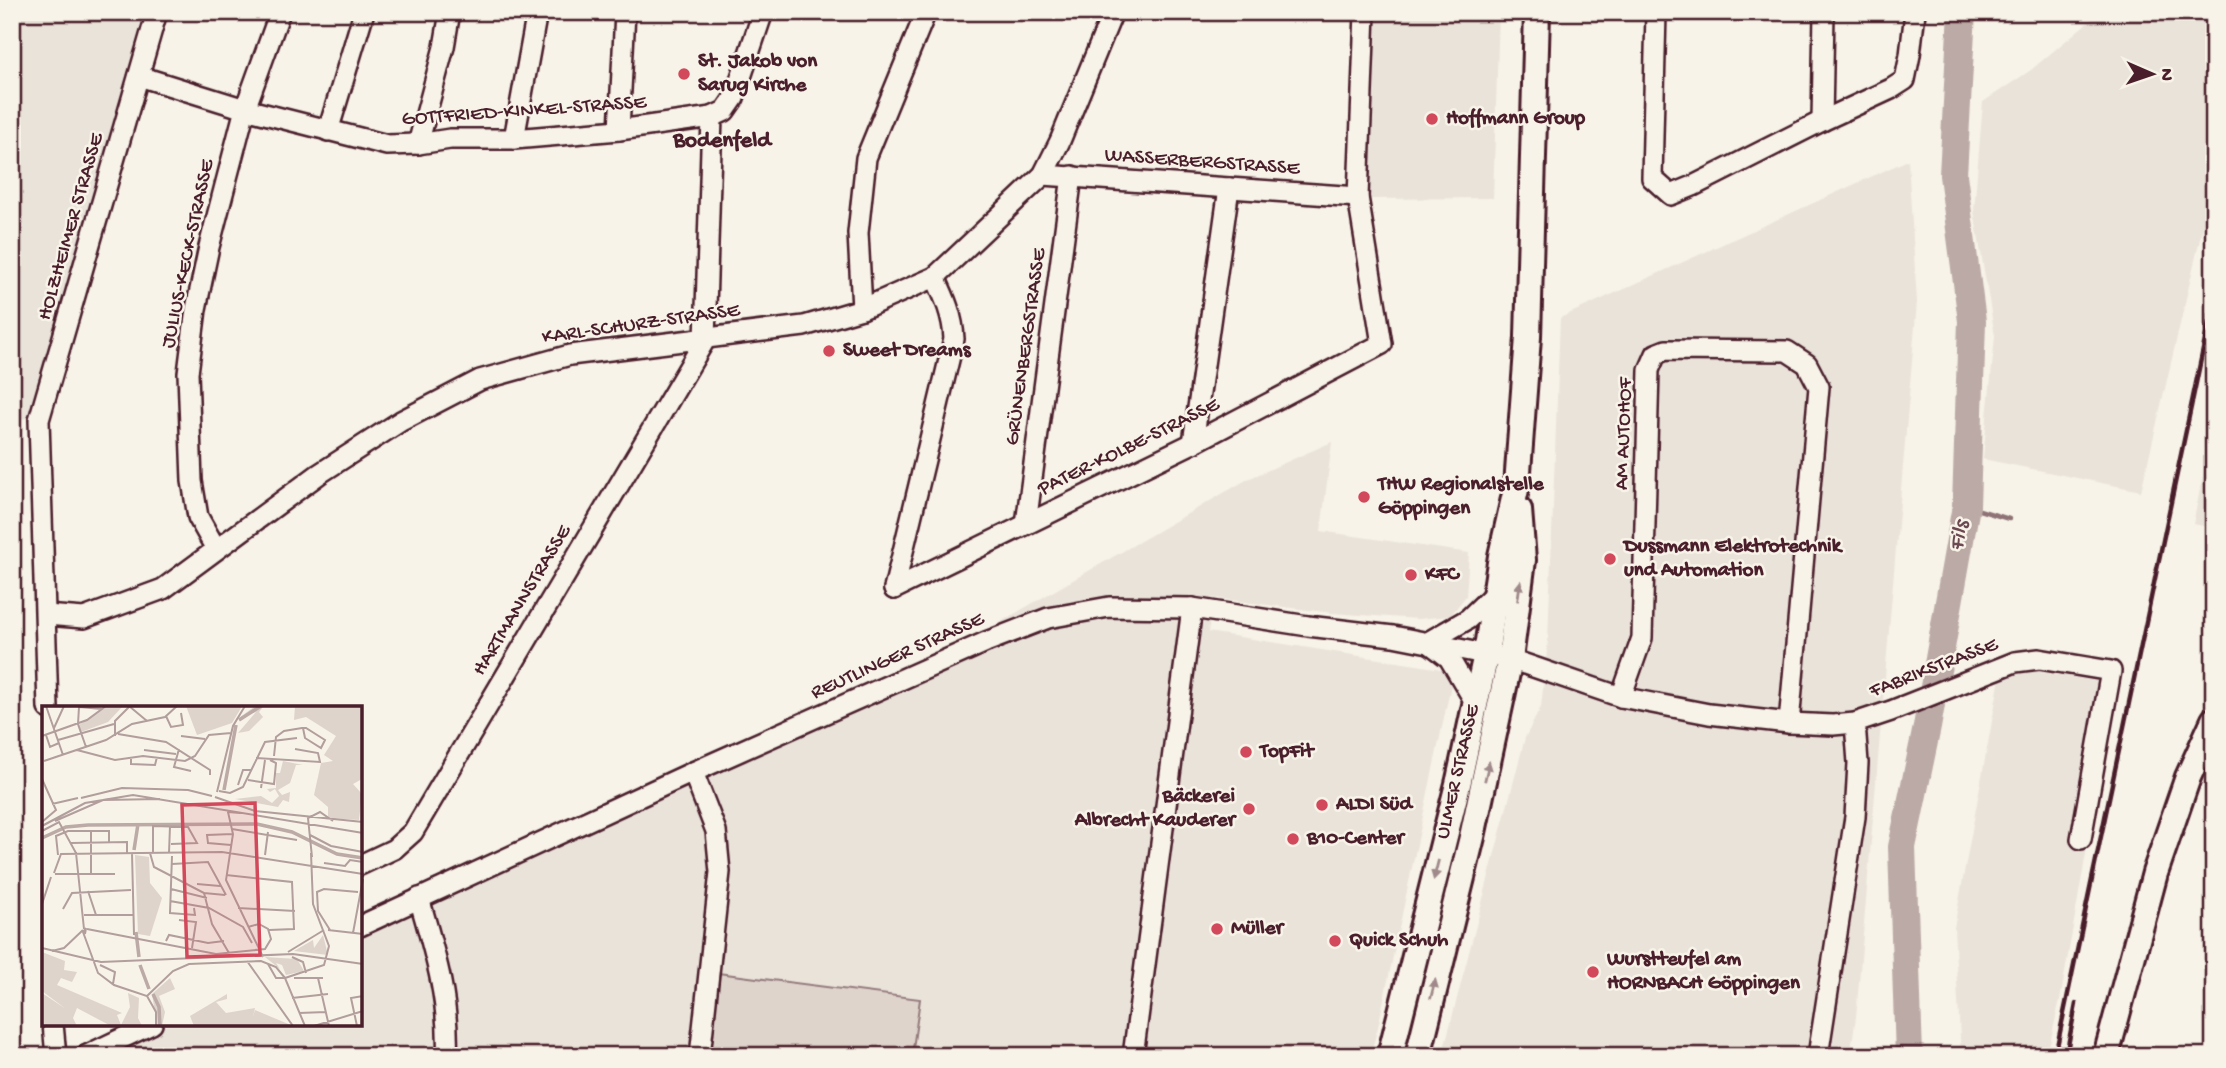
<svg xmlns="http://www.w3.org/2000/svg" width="2226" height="1068" viewBox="0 0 2226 1068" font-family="'Gochi Hand',sans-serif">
<rect width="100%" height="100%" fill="#f7f3e8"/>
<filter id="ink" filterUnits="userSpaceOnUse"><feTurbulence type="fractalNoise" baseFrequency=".0143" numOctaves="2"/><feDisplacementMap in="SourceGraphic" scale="14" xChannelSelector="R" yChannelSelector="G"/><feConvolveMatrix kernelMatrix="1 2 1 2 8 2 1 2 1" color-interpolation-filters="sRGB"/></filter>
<g filter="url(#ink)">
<g fill="#eae3da">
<path d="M12,12h132l-110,407 -20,-1z"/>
<path d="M1376,12h123l-6,186 -124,1z"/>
<path d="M2100,12h114v167l-73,312 -158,-32 12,-123 -21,-125 9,-109 48,-32z"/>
<path d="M1908,160l9,142 -61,715 -6,39h-408l83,-318 16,-31 7,-66 12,-323z"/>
<path d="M2214,421v107l-21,-4z"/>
<path d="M1332,442l-11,89 148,22 -3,43 -16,20 -32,3 -86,-6 -119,-15 -5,34 246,39 -76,356 -8,29h-1285l63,-32h212l1,-106 328,-156 287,-126 272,-157z"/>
<path d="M2033,671l83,13 -55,311 -14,61h-86l-7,-128 46,-250z"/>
</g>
<path fill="#ded4cc" stroke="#947a7c" stroke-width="2" d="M718,973l202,26 -8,57h-205z"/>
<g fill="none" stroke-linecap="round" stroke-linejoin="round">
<path stroke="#8e7275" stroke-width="4.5" d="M1966,506l43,13"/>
<path stroke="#bcaaa7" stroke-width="28" d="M1909,1056l-7,-209 25,-120 39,-221 6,-185 -19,-146 9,-163"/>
<g stroke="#4a1f2b" stroke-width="24">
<g id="minor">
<path d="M1656,12l-4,166 19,17 22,-9 129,-65 69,-32 14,-9 5,-25 5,-43"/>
<path d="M139,76l106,33 142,36 31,-1 32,-5h64l105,-9 93,-13 13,-6 9,-13 29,-86"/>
<path d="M1822,121l2,-109"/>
<path d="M619,130l6,-118"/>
<path d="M328,131l36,-119"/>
<path d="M514,139l23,-127"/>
<path d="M418,144l26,-97 6,-35"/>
<path d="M1043,175l315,22"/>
<path d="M862,309l-4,-76 8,-75 60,-146"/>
<path d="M1193,443l36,-255"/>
<path d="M1026,524l46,-348"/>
<path d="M216,549l-18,-32 -6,-36 -4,-108 8,-64 13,-62 36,-138 35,-97"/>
<path d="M894,589l299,-146 189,-99 -24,-147 7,-185"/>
<path d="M894,589l60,-250c-1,-23 -9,-41 -19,-62"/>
<path d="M46,615l38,3 79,-29 156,-115 82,-53 79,-41 90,-25 234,-29 58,-17 73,-32 108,-102 17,-34 53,-129"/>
<path d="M1428,642l40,-23 28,-27"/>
<path d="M1432,645l17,13 26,44"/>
<path d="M1621,697l21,-59 7,-268 7,-16 10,-4 121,1 20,13 12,23 -30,336"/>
<path d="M48,708l-9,-288 118,-408"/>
<path d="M693,772l23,59 4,41 -20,184"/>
<path d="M360,865l34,-16 19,-17 292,-492 7,-223"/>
<path d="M419,898c15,52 31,103 28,158"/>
<path d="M360,926l333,-154 293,-130 62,-24 61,-11 83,1 116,18 85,10 117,23 111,38 88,17 80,9 44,2 22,-2 36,-12 124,-49 24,-3 72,12 -30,168"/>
<path d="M53,1024l3,32"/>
<path d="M85,1056l67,-32"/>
<path d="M1133,1056l59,-448"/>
<path d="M1818,1056l37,-239 3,-54 -3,-40"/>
</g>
</g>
<g stroke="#4a1f2b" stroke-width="30">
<g id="major">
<path d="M1390,1056l69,-276 27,-126 15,-98 16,-71 11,-148 9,-325"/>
<path d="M1418,1056l54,-219 38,-178 13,-99 -4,-50"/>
<path d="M2106,1056l49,-183 33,-96 26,-57"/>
</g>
</g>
<use href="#minor" stroke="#f7f3e8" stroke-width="19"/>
<use href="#major" stroke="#f7f3e8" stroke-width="24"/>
<g stroke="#4a1f2b" stroke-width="4.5">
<path d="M2055,1056l159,-759"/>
<path d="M2066,1056l10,-52"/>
</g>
</g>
<defs><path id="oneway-solid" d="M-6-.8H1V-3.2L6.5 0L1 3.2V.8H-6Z" transform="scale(1.75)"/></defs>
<g fill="#a0898a">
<use href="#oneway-solid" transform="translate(1519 591) rotate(-82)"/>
<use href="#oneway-solid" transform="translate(1487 771) rotate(-77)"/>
<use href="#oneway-solid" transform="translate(1436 870) rotate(104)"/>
<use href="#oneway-solid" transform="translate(1433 989) rotate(-76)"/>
</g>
</g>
<g fill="#d1495b" stroke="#f7f3e8" stroke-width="2.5">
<circle cx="684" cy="74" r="7"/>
<circle cx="1432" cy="119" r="7"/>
<circle cx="829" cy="351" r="7"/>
<circle cx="1364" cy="497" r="7"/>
<circle cx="1610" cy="559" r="7"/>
<circle cx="1411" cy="575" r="7"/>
<circle cx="1246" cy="752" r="7"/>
<circle cx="1322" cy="805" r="7"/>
<circle cx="1249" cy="809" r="7"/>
<circle cx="1293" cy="839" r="7"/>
<circle cx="1217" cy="929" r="7"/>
<circle cx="1335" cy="941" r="7"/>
<circle cx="1593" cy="972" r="7"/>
</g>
<g text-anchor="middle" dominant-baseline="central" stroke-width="5" stroke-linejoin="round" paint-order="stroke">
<g font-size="21" font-weight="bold" fill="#4a1f2b" stroke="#f7f3e8" text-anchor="start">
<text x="698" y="62">St. Jakob von<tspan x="698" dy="24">Sarug Kirche</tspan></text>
<text x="1446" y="119">Hoffmann Group</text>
<text x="843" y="351">Sweet Dreams</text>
<text x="1378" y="485">THW Regionalstelle<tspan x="1378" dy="24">Göppingen</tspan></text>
<text x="1624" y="547">Dussmann Elektrotechnik<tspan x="1624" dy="24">und Automation</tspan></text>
<text x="1425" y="575">KFC</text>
<text x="1260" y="752">TopFit</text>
<text x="1235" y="797" text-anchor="end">Bäckerei<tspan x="1235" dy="24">Albrecht Kauderer</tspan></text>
<text x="1336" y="805">ALDI Süd</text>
<text x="1307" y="839">B10-Center</text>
<text x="1231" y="929">Müller</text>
<text x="1349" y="941">Quick Schuh</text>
<text x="1607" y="960">Wurstteufel am<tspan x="1607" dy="24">HORNBACH Göppingen</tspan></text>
</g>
<g font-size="21" fill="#4a1f2b" stroke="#f7f3e8">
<text transform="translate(524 112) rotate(-4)">GOTTFRIED-KINKEL-STRASSE</text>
<text transform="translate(1202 163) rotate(4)">WASSERBERGSTRASSE</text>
<text transform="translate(72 227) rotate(-74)">HOLZHEIMER STRASSE</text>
<text transform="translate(189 254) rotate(-78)">JULIUS-KECK-STRASSE</text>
<text transform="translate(641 325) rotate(-8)">KARL-SCHURZ-STRASSE</text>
<text transform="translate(1027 347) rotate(-82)">GRÜNENBERGSTRASSE</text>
<text transform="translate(1625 434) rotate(-88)">AM AUTOHOF</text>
<text transform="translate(1129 448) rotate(-26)">PATER-KOLBE-STRASSE</text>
<text transform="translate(523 601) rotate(-59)">HARTMANNSTRASSE</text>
<text transform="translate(898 657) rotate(-24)">REUTLINGER STRASSE</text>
<text transform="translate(1934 669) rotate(-21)">FABRIKSTRASSE</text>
<text transform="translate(1459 772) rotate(-77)">ULMER STRASSE</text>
</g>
<g font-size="23" font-weight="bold" fill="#4a1f2b" stroke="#f7f3e8">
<text x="722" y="141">Bodenfeld</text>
</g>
<g font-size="23" font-style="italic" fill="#6c4950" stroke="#f7f3e8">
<text transform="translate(1960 536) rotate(-79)">Fils</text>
</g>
</g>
<g transform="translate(42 706)">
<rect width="320" height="320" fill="#f7f3e8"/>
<path d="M65,0h16l-15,16 -27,10 -2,-7zM144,0h53l2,2 -9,15 -35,12zM213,0h9l-5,6 4,5 -14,14 -11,2 18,-21 -17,6zM253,0h67v73l-9,5 9,10 -3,26 -31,-2v-11l-14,-12 7,-32 12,-2 -9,-6 12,-19 -30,-19 -12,3zM241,55l20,4h-7l-6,18 -12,7 4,5 8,-3 -1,10 -6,-2 -5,7 -43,-8 26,-3 11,7 7,-7 -4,-7 -5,3 -3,-3 9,-1v-15h4zM93,149l14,2 1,26 12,15 -12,38 -12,-2zM281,229l5,20 -34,-4 19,-11 1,8zM0,246l23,9 -1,9 13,2 -5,10 -11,-4 -4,7 65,28 -5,2 4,10 9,-18 -2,-14 11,5 -1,20 4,8h-31l-34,-18 -4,10 4,8h-35v-33l24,16 -24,-18zM223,251l32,2 7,12 -18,4 -4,-10 -6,-2 4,6zM128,272l5,11 -16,7 6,16 -3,14h-5l-5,-32zM185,288v5l-11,3 10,11 29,-5 -2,9 2,-7 38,16h-99l-4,-10z" fill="#ded4cc"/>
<path fill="none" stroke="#bcaaa7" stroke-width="3.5" d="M197,14l22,-14M182,84l12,-65M0,132l24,-11 22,-2 169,-1 35,8 45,22 26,4M92,144l4,-26M94,226l3,25M98,259l9,24M111,288l6,13 1,19"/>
<path fill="none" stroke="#b29e9c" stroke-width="2" d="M4,0l17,49M87,0l18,15M124,10l5,11 12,-2 -2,-12M12,22l10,-22M76,28l48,8 44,28v5M4,29l4,12 9,-4M0,30l45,-16 19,-14M73,30v-15l15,-15M139,30l24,3M16,34l56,-16M44,41l-8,-23 1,-17 23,2M137,43l-5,18 17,4M35,44l38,10 28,-4 42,5 10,-5 14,-21 22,-2M102,44l32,4M232,50l2,-19 8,-6 18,-3h4l19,12 -4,8 -16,-10 -2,-10M89,52v6l24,1 2,-8M214,52l64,4 -2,-9 -23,-4M2,55l62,-21 26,-16 33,-7 12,-11M0,73l14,31 -14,12M206,74l26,4 2,-21 -6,-3M196,79l5,-15h8M219,82l4,-28M177,85l11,2 13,-6 22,-45 32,-4M175,86l16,-66 12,-20M173,91l40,14 108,11M39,92l41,-10 66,2 24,6M10,98l26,-6M198,107l-12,-1 5,22 -7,46 37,77M13,115l48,-21 57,-1M0,120l43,-23 48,-8 230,38M190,123l65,11M0,125l17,-9 17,31 8,76M49,125v43M268,129l21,11 32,6M29,137l56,-1v11M189,139l-23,-2 -1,-8 26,-1M90,147l2,82M108,147l4,14 50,26 8,31 17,29M111,147v-27l35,1 9,16 -26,1M127,147l1,-27M16,149l-2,-19 12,-5h41v11M223,149l3,-23M130,150l-2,57 25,2 -1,-7M270,151l-4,-39 12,-6 13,9M282,157l21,3 5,-6 13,2M130,158l36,-2 18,33M12,167l7,-19 161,-2 141,22M13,168h23M37,168h36M184,169l66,7 2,47 -25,1M155,178l23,2M129,183l36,9M46,185l8,24M162,187l21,2M128,195l39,7 34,19 9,16M0,198l9,-27M196,202l57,3M21,203l9,-16 59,-3M42,209h49M137,214l17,2 -4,26M45,223l129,25 49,-5 6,-10 -3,-10 -9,-5 -11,3M286,224l35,4M288,224l-12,-19 -1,-19 7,-3 34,3M311,227l10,-54M43,228l1,-6 -3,4 15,41 16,12 33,11 9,16v14M124,235l3,-6 39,8 16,-2M0,242l59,14 192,-8 70,10M10,245l12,-3 19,-18M246,246l36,-22M250,251l11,5 3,11M205,255l46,65M226,258l8,14h9l20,48M58,259l15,7 -2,12M252,272h29M276,272l11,48M105,290l26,-25 16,-7 72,-3 15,6 9,11 39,-13 5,-19 -16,-42 -2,-51M250,292l36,-4M257,307l27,-1M272,320l49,-15M315,320l-6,-28 12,-2"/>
<path fill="#d1495b" fill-opacity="0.15" stroke="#d1495b" stroke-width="3.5" d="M213,97l5,152 -73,2 -5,-152z"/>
<rect width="320" height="320" fill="none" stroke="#4a1f2b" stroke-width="3.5"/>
</g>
<rect width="2226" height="1068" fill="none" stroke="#f7f3e8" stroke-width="42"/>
<rect x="21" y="21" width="2184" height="1026" fill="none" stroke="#4a1f2b" stroke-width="2.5" filter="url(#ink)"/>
<g transform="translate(2152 74) rotate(92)" stroke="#f7f3e8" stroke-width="5" paint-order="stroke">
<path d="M0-5L12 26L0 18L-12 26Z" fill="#4a1f2b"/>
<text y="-10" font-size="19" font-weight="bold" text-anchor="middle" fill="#4a1f2b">N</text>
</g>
</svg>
